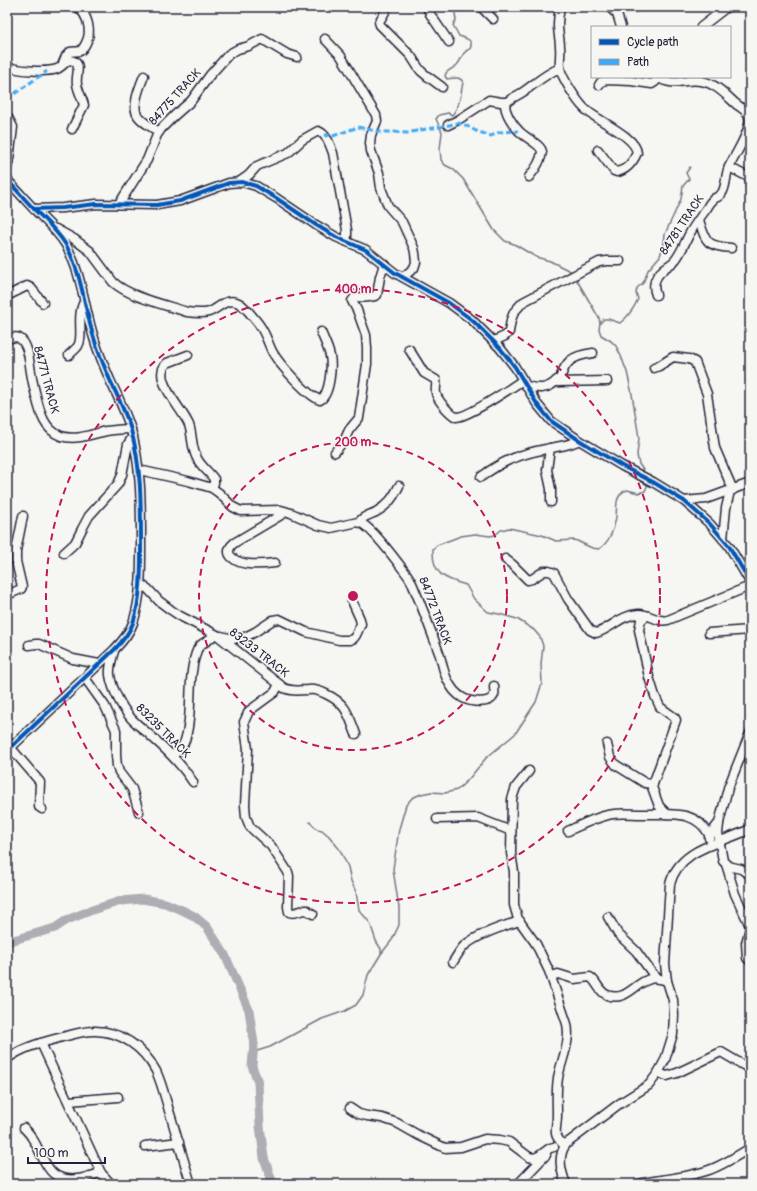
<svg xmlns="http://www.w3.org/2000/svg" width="757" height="1191" viewBox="0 0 757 1191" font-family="Pangolin,sans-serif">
<rect width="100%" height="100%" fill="#f6f6f2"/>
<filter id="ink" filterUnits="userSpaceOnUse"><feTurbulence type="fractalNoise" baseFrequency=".025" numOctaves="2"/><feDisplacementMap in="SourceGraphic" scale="8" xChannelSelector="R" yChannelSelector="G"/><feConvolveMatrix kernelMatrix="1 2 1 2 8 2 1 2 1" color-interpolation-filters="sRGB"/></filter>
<g filter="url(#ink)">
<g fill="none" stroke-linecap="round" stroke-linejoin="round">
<g stroke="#757583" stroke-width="1.5">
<path d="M457,7l-2,7 1,6 -3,5 6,11c7,2 15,4 11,13 -9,3 -7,10 -13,16 -2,2 -8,5 -11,8l-1,3 2,3c7,-1 13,-3 16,3 -2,11 -3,24 -11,33l-4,-2 -9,2 -3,4 6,13 -2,17 1,11 4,5 8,4 10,10 31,51 11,11 9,3 22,13 14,4 22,11"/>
<path d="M575,277l24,41 1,5 -1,6 2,6 10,6 5,5 5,10 6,16 5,22 7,44 -2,17 2,9 4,6 2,5"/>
<path d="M600,323l4,-4h4l12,4c8,-6 14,-15 18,-24l-2,-6 1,-5 6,-5 5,-13 12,-14 4,-13 1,-9 16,-35 2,-13 6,-7 -3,-6 4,-6"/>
<path d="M310,822l7,7 5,1 7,6 11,14 8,17 3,14 5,11 3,18 7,8 4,5 6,18 5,8v4"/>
<path d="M254,1052l16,-5 52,-28 23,-8 11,-6 7,-10 5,-20 13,-21 11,-14 7,-15v-17l-6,-39 6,-40 7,-24 6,-7 9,-4 10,-2 14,1 12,-3 11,-10 18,-22 29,-24 21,-32 6,-19 -1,-19 2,-18 -3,-9 -6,-7 -17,-11 -18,-5 -11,-2 -14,-13 -8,-14c-22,-6 -34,-11 -33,-36l4,-4 24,-9 14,-2 15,2 5,-1 6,-5 8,-2 33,7 14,6 19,-1 17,8 7,1c11,-7 15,-20 17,-32 1,-8 -1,-19 6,-24 1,-2 4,-2 5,-3l12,3 6,-2 3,-7 -1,-2"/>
</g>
<path stroke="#adadb3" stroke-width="9" d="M7,944l3,-3 45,-13 12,-8 25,-10 29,-9 22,-2 22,4 19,8 10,5 13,11 18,28 24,55 5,34 -2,22 6,16 2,44 4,32 9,26"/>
<g stroke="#22223b" stroke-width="11">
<g id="minor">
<path d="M386,7l-1,5 -6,10 1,3 31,31 7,11 3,4 6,5 15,11"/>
<path d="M427,7l3,7 19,28"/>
<path d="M481,7l12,12"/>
<path d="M560,7c-1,6 -2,12 -2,18 0,8 2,15 2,22 1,7 -1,15 0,21 2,10 17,33 24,40 11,12 52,28 53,45 -4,9 -10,17 -20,19l-3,-1 -16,-21"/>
<path d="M609,7l8,7 4,13"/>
<path d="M615,12l10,-4 12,-1"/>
<path d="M701,27l26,-20"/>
<path d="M325,39l16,17 35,59 1,6 -6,14 -1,8 1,8 8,22 2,15 7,18 14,16 12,26 1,5 1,9 -2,6 -11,9"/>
<path d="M63,63l3,-7 4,-4c3,-1 8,0 10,-1 3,-2 5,-6 6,-8 6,-11 2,-29 -9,-36"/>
<path d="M7,67c12,3 38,6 50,2 5,-2 8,-7 12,-9 15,1 6,15 8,24 1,7 5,14 7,21l-12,24"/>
<path d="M144,76c-4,10 -13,31 -6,40 5,7 14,11 21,16"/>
<path d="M599,85l2,-3 5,-2 25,1 21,3 3,-2 3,-4"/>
<path d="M7,116l6,11 -4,33 -2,8"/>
<path d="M448,125l10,-5 31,-20 12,2h6"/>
<path d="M729,167l21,11"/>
<path d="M529,177c5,-6 12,-16 13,-25 0,-7 -18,-15 -23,-21 -6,-6 -14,-18 -14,-27 4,-5 12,-8 18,-12 13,-9 22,-18 37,-24"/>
<path d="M7,180c10,10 19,21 29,31 11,11 22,21 30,34 16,29 18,62 28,93 4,14 10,28 16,42 8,17 16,33 21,50 10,35 10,72 10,109 0,27 1,57 -8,84 -4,11 -11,19 -19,27l-107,101"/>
<path d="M239,182l10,-7 8,-9 31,-13 14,-13 16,-9c9,3 12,14 15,22l14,77v6l-1,5"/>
<path d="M119,204l28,-44 10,-25 4,-6 14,-14 16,-14 19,-26 19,-21 9,-5 11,-3 13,-7 25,15 10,3"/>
<path d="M34,209l29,-1 33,-4 61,1 23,-4 49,-18 13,-1 14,4 20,12 40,27 20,12 30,13 29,23 54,30 23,17 28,28 15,19 22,37 14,17 28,19 43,26 31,16 31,19 8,7 18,16 19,22 21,36"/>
<path d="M699,220c7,22 7,26 32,28"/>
<path d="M56,229l18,10 16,12 23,31c16,15 53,23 74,30 7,1 15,2 22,0 9,-3 17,-14 27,-10 5,1 9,6 12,9 5,6 11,12 15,20 4,7 6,15 10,22 7,12 35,43 47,47 10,-5 12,-34 10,-44 -2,-9 -6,-16 -9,-24"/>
<path d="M656,295c-4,-10 -1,-19 8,-26 4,-4 9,-5 12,-10 6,-8 9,-17 14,-26 5,-9 11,-17 17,-25 2,-4 4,-7 8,-10 3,-1 5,-2 7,-5 5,-8 3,-18 7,-26 5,-11 26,-41 19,-53 -3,-4 -8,-7 -12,-10 -10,-9 -21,-21 -35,-23 -17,-3 -26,7 -44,-4"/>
<path d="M7,296l20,-10 4,2 12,15"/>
<path d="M7,339c4,-1 8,-3 12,-1 10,6 10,24 12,34 1,8 3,16 5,24 4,16 8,34 25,40 15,5 31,-2 45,-5 8,-1 17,-2 25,-2"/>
<path d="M494,341l11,-5 4,-4 2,-12 3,-8 9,-10 76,-40 8,-1h13"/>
<path d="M409,349l15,24 12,7c1,5 -1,9 0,13 1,7 14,21 20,24 11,1 55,-29 67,-37"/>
<path d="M69,355c3,-3 7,-6 9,-9 6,-9 -2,-30 6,-44"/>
<path d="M188,355l-21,8c-17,15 16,46 22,62 4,11 2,25 9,35 4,7 11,12 16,19v4l-2,5"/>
<path d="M654,368l5,-2 14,-9 16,2 6,3 12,32 8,54 18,42"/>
<path d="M559,382l48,-1"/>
<path d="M526,386c12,3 22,4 31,-6l2,2c6,-21 12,-26 34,-29"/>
<path d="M550,448l-3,22 4,19v13"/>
<path d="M335,452l10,-13 4,-9 10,-12 8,-54v-16l-1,-13 -9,-25 -5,-9 3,-4c7,0 16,2 22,-2l3,-18 4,-13"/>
<path d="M139,470l49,11 24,7 7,5 14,14 8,4 40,-1 10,3 27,12 13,3 27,-6c12,2 41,42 50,54l3,5c10,23 19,47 28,72 3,8 4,18 8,26 3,7 9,15 16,19 7,4 27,7 31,-3 1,-2 0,-6 0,-9"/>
<path d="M481,477c21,-16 39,-23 65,-28 12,-3 23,-3 33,-9"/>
<path d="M684,501l22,-2 44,-16"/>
<path d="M359,522c4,-6 11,-7 17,-10 12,-7 17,-14 23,-26"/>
<path d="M723,539l3,-31 4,-17"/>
<path d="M64,553l11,-10 7,-14 7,-13 29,-32 4,-9 6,-31 5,-8"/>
<path d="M505,559l8,6 15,15 4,-1 12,-8h5l5,2 14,26 22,31 6,3c14,-4 25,-18 42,-19 11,-1 19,9 30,6l82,-34"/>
<path d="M275,563c-8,1 -17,2 -26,1 -11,-1 -29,-9 -15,-21l52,-31"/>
<path d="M140,584l8,5 11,12 12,9 9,6 37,19 67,53c8,4 15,2 24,2 6,-1 12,1 18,4 21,10 22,20 30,40"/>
<path d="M7,595l14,-6 1,-2 -6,-26v-10l7,-35"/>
<path d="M647,616l-6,4 -2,10 10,47 6,19 5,11 15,11 1,2 -24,67 7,19 8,8"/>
<path d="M709,633l41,-3"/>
<path d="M221,636l12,3 12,-2 10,-5 18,-12 6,-1 27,13 33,8h11l4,-2 2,-3 5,-11 -1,-5 -8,-18"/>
<path d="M29,645l7,-1h3l34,15 26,5"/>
<path d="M114,651c-2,8 -5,16 -4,24 2,15 14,38 26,48 5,5 11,9 16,14 16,14 30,28 41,45"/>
<path d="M85,678l20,28 11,24v25l1,11 2,6 13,17 7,23"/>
<path d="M279,684l-4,8 -26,19 -5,11 4,27 -3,56 1,12 4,10 21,19 17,26 1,4 -1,31 1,5c7,3 11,-3 18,-2 0,1 6,4 6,4"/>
<path d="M607,744l3,13 6,8 29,18 8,1"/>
<path d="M11,748l29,34 -1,25 3,2"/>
<path d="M172,755c5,-2 8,-5 11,-10 3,-5 4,-12 5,-18 4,-24 0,-50 8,-74 4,-13 14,-10 18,-19"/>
<path d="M529,771l-13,16 -4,12 -1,54 3,19v33l4,14 18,25 13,27 18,53c4,19 -6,36 -9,54 -2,13 -1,25 -1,37 0,16 -6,19 8,31"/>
<path d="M437,819l41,-1 33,13"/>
<path d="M719,824l-1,9 5,28 5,5 13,3 9,6"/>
<path d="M568,831c13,-6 26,-13 40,-16 11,-3 23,-1 34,-1 27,1 53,-6 68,22"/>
<path d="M709,838l6,-10 4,-5 9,-35 22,-55"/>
<path d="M726,864l9,30 15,32"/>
<path d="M608,917l10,17 18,17 16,22 6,6"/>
<path d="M750,928l-4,15 1,15 3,3"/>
<path d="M453,962c4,-6 7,-12 11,-16 14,-12 39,-20 56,-25"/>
<path d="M552,976l6,-2 16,5 16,-2c7,4 8,14 17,18 21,8 29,-16 48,-17 4,0 8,2 12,3"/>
<path d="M41,1043l60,130 10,11"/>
<path d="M7,1059c17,-13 38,-17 59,-23 9,-2 18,-5 27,-5 27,-1 51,17 63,40 7,15 10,31 15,46 7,23 13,45 20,67"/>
<path d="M658,1073l9,3 10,-3 44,-21 29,17"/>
<path d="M69,1101l49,-4"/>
<path d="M350,1108l9,6 8,2 15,2 15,5 21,12 27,13 16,-1 24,-8 15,1 9,2 20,15 5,1 5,-2 11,-8 4,-1"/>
<path d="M24,1128c3,3 6,6 8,10 13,19 14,45 45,41 8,-1 16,-4 24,-6"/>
<path d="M145,1146l34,-4"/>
<path d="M518,1184l28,-29"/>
<path d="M566,1184c-5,-13 -9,-27 0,-40l53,-40 30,-19 9,-12 7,-13 8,-26 1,-19 -1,-15 -6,-19 -2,-17 5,-80c10,-37 51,-40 80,-55"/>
<path d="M638,1184c23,-5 48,-6 71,-14 14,-5 28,-14 41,-22"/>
</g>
</g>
<use href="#minor" stroke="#f6f6f2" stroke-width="8"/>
<g stroke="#3fa9f5" stroke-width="3" stroke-dasharray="6 3" stroke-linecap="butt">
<path d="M7,99l40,-28"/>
<path d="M325,137l1,-2 7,1 25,-9 22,5h12l15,1 19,-4 14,-2 18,-4 7,2 11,6 15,5 9,-4 18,-1"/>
</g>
<g stroke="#f6f6f2" stroke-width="6">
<g id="cycleway">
<path d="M7,180c10,10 19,21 29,31 11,11 22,21 30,34 16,29 18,62 28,93 4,14 10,28 16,42 8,17 16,33 21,50 10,35 10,72 10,109 0,27 1,57 -8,84 -4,11 -11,19 -19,27l-107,101"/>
<path d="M34,209l29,-1 33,-4 61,1 23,-4 49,-18 13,-1 14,4 20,12 40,27 20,12 30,13 29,23 54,30 23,17 28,28 15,19 22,37 14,17 28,19 43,26 31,16 31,19 8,7 18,16 19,22 21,36"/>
</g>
</g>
<use href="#cycleway" stroke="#0057b8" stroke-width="4"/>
</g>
</g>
<g fill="none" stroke="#c2185b" stroke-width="2" stroke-dasharray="7 5">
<circle cx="353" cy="596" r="154"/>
<circle cx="353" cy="596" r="307"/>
</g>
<g text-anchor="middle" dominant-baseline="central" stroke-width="3" stroke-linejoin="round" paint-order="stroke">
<g font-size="12" fill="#22223b" stroke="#f6f6f2">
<text transform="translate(175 97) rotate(-48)">84775 TRACK</text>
<text transform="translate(682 225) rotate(-56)">84781 TRACK</text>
<text transform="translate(46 380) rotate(75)">84771 TRACK</text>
<text transform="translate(435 611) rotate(69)">84772 TRACK</text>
<text transform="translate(259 653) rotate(38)">83233 TRACK</text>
<text transform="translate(163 731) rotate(45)">83235 TRACK</text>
</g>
</g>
<circle cx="353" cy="596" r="6" fill="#c2185b" stroke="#f6f6f2" stroke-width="2"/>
<g font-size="12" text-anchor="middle" font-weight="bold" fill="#c2185b" stroke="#f6f6f2" stroke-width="3" stroke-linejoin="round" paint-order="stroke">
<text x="353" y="293">400 m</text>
<text x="353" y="446">200 m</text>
</g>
<rect width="757" height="1191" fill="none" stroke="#f6f6f2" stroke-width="24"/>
<rect x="12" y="12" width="733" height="1167" fill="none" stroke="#22223b" stroke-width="1.5" filter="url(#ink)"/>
<rect x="591" y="26" width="140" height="52" fill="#f6f6f2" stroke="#a1a1a9"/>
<rect x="599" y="39" width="20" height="6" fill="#0057b8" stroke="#a1a1a9"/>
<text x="627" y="46" font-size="12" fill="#22223b">Cycle path</text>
<rect x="599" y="59" width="20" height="6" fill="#3fa9f5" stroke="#a1a1a9"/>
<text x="627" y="66" font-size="12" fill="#22223b">Path</text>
<path d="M28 1157v6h77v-6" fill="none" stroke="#22223b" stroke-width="2"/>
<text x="34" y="1157" font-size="12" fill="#22223b" stroke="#f6f6f2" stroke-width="3" paint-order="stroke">100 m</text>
</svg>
